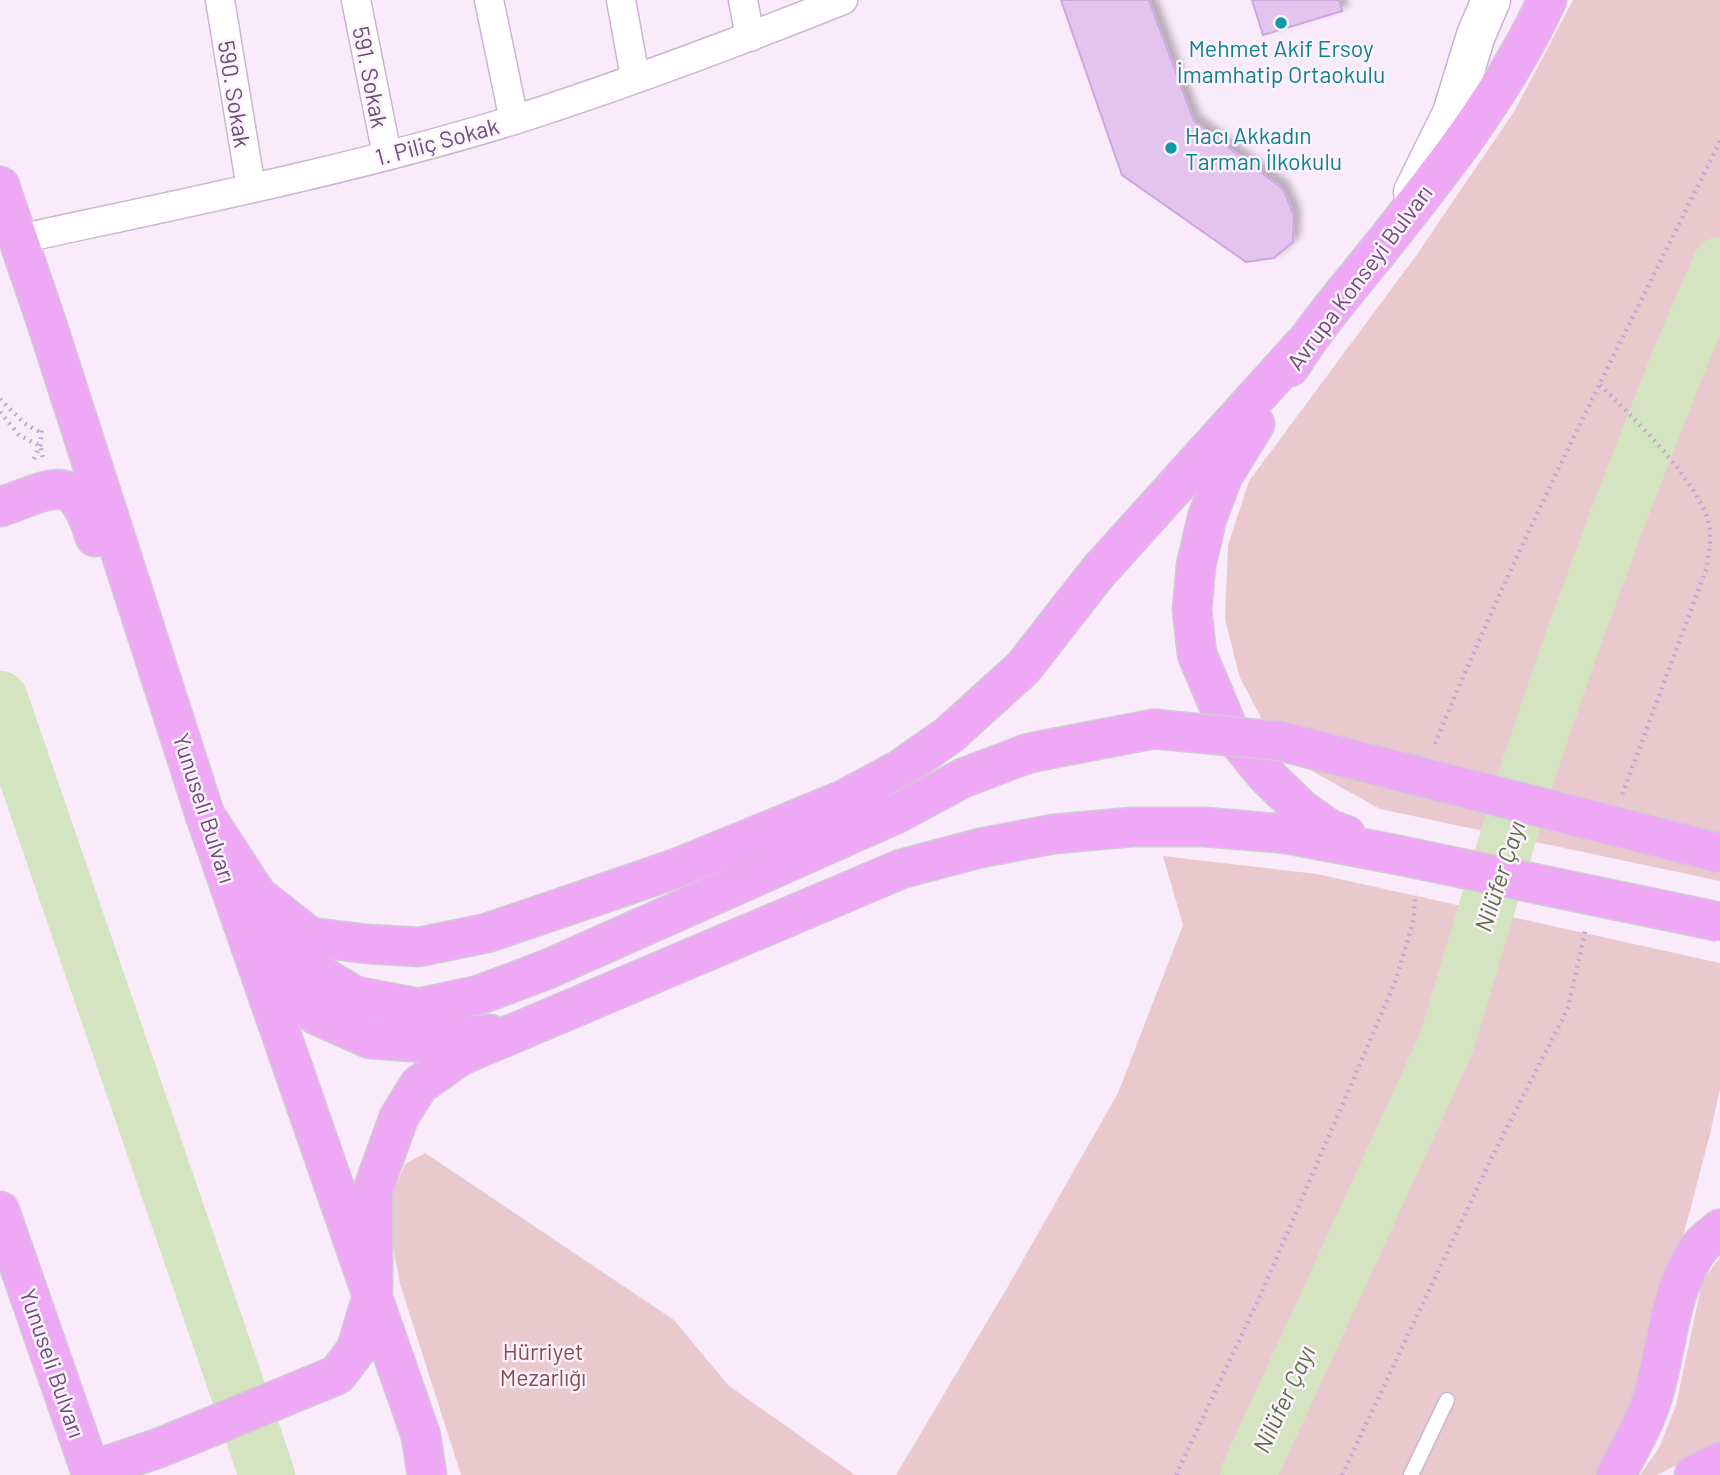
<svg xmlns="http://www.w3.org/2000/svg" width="1720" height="1475" viewBox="0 0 1720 1475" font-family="Barlow,sans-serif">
<defs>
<filter id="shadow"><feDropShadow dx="6" dy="-6" stdDeviation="3.5" flood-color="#0004"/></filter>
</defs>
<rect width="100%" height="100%" fill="#faebfb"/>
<g fill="#e9c9cd">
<path d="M1573,0h147v881l-340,-72 -77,-43 -38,-41 -25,-47 -15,-59 3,-74 21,-64 169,-228 97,-143z"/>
<path d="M1163,856l154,18 403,89v126l-10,45 -37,141 -32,104 -25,62 -20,34h-700l111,-187 111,-195 65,-168z"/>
<path d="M425,1153l249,167 54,65 127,90h-394l-61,-191 -10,-52 2,-37 13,-31z"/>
<path d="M1720,1257v190l-14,3 -49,25h-17l19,-27 17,-43 26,-123z"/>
</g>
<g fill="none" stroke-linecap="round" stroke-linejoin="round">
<g stroke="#d4e4c0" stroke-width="56">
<path d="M0,699l267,776"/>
<path d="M1248,1475l198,-431 80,-267 45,-132 48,-131 64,-163 37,-86"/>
</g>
</g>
<g fill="#e2c4ef" stroke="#cea6e0" stroke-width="2" filter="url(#shadow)">
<path d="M1061,0h88l45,121 89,68 11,26 -1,27 -19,16 -28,4 -124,-87z"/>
<path d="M1252,0h87l3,11 -79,24z"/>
</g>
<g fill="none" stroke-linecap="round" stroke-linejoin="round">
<g stroke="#cbb6d2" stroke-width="17">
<path id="service" d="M1411,1475l36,-75"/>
</g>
<g stroke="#cbb6d2" stroke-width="31">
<g id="minor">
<path d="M220,0l31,188"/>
<path d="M356,0l31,155"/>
<path d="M489,0l25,120"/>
<path d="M621,0l14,77"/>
<path d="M743,0l7,37"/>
<path d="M19,239c165,-36 333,-69 495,-119 110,-35 221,-77 329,-120"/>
</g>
</g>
<g stroke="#cab1d2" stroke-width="41">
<path id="secondary" d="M1413,192l39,-79 24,-78 15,-35"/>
</g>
<g stroke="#d2cad6" stroke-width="41">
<g id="primary">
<path d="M0,186l47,138 158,491 216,621 6,39"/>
<path d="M1290,367c24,-39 55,-75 84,-111 64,-80 130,-162 173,-256"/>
<path d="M1255,424l-32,52 -16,42 -11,48 -4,44 5,44 31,74 37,46 36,35 28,20 17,6"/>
<path d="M0,507c56,-19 73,-38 95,30"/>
<path d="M205,815l52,80 53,42 58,7 51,3 68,-14 97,-33 93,-32 166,-68 56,-30 50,-35 74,-67 75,-96 205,-227"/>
<path d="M271,935l38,33 46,28 63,12 61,-13 69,-26 350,-156"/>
<path d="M260,954l56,61 54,24 42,3 78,-8"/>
<path d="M0,1211l92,264"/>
<path d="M91,1471l68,-23 178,-73 19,-25 17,-57v-104l26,-72 20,-32 41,-29 441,-187 79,-21 74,-14 78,-7h73l82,7 111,21"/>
<path d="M1616,1475c12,-24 27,-47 35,-73 17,-50 16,-111 49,-155 5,-7 14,-12 20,-18"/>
<path d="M1694,1475l26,-13"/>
</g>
</g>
<g stroke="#c6a7d4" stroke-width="4.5" stroke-dasharray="2 5" stroke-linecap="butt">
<path d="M1600,385c31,30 105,102 110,145 1,11 -2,25 -3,37l-85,228"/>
<path d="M0,399l24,24 17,10"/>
<path d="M0,412l19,23 21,11 3,12"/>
<path d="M34,459l6,-13 2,-19"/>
<path d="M1435,744c84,-205 187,-404 285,-603"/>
<path d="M1176,1475l85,-181 135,-314 18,-62 1,-24"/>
<path d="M1342,1475l150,-318 76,-149 18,-80"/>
</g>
<use href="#service" stroke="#fff" stroke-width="14"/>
<use href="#minor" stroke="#fff" stroke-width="28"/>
<use href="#secondary" stroke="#fff" stroke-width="38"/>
<use href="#primary" stroke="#efa8f5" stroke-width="38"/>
<g stroke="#d2cad6" stroke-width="41" stroke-linecap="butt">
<g id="primary-bridge">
<path d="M898,813l65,-35 66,-25 125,-24 126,12 440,112"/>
<path d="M1398,855l322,67"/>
</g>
</g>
<use href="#primary-bridge" stroke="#efa8f5" stroke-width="38"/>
</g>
<g fill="#0f9aa8" stroke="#fdf1fe" stroke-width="2.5">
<circle cx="1281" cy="23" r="7"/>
<circle cx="1171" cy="148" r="7"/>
</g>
<g text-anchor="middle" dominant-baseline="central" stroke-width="5" stroke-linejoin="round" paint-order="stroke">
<g font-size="23" fill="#0d838f" stroke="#fdf1fe">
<text x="1281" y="48">Mehmet Akif Ersoy<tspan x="1281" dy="26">İmamhatip Ortaokulu</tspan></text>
<text x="1185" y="135" text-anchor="start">Hacı Akkadın<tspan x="1185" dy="26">Tarman İlkokulu</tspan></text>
</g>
<g font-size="23" fill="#684f75" stroke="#fdf1fe">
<text transform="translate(371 77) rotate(79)">591. Sokak</text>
<text transform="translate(235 94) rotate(81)">590. Sokak</text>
<text transform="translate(437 141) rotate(-15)">1. Piliç Sokak</text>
<text transform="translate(1359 277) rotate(-53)">Avrupa Konseyi Bulvarı</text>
<text transform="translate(205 808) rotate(72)">Yunuseli Bulvarı</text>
<text transform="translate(53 1363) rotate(71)">Yunuseli Bulvarı</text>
</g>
<g font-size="23" fill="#854e4e" stroke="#fdf1fe">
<text x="543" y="1351">Hürriyet<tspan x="543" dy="26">Mezarlığı</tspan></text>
</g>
<g font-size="24" font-style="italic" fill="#5a7240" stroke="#fdf1fe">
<text transform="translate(1499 876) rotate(-72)">Nilüfer Çayı</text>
<text transform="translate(1283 1399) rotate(-65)">Nilüfer Çayı</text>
</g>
</g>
</svg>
